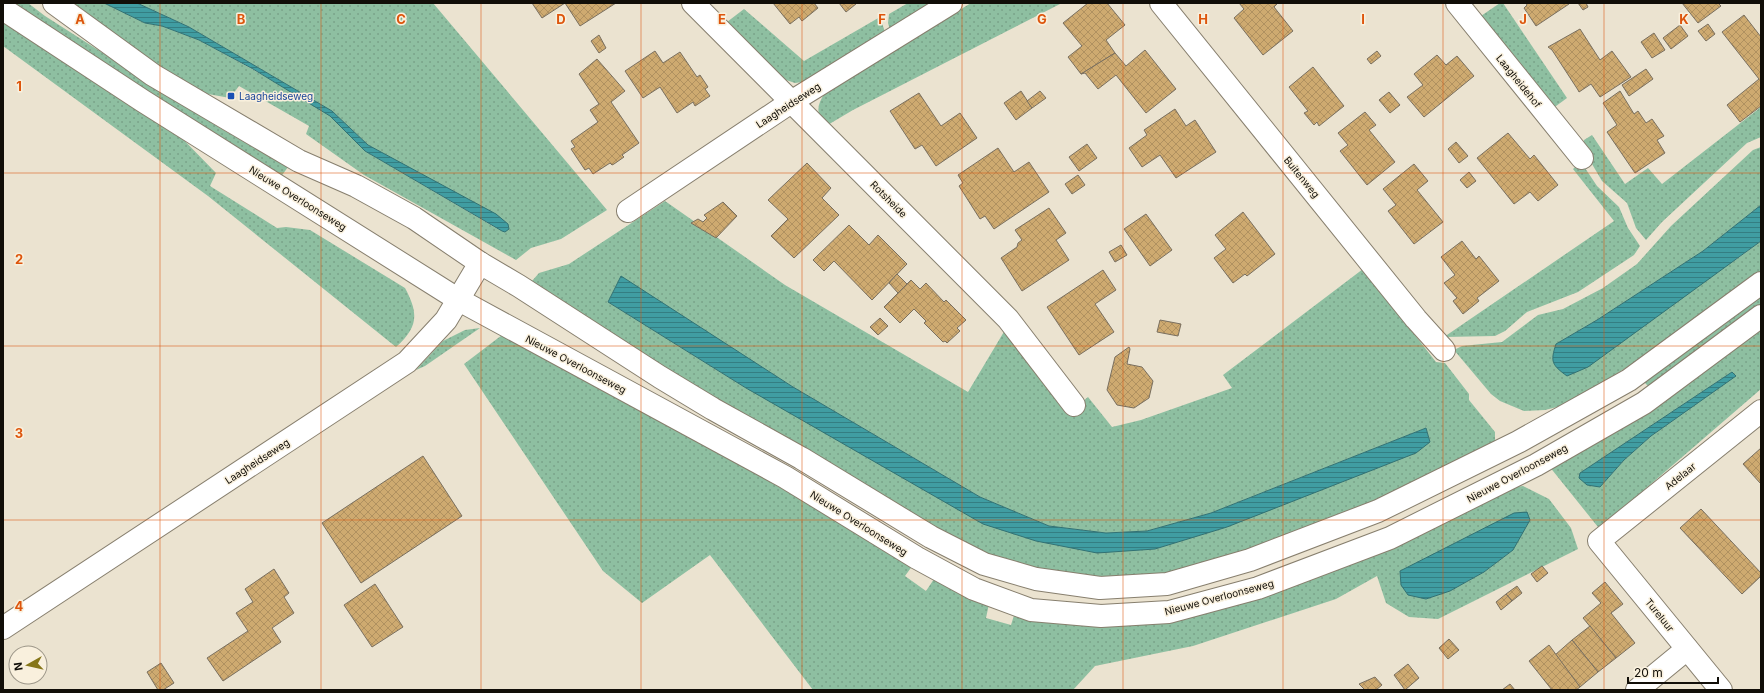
<svg xmlns="http://www.w3.org/2000/svg" width="1764" height="693" viewBox="0 0 1764 693" font-family="Inter,sans-serif">
<defs>
<pattern id="green-dots" width="8" height="8" patternUnits="userSpaceOnUse"><rect width="8" height="8" fill="#8ebfa1"/><path d="M2 2h.1M6 6h.1" fill="none" stroke="#79a389" stroke-width="1.8" stroke-linecap="round"/></pattern>
<pattern id="water-rules" width="6" height="5" patternUnits="userSpaceOnUse"><rect width="6" height="5" fill="#409da2"/><path d="M0 2.5h6" fill="none" stroke="#347e82"/></pattern>
<pattern id="building-cross-hatch" width="8" height="8" patternUnits="userSpaceOnUse"><rect width="8" height="8" fill="#ceaa70"/><path d="M0 0l8 8M0 8l8-8" fill="none" stroke="#b09160"/></pattern>
</defs>
<rect width="100%" height="100%" fill="#ebe3d0"/>
<g fill="url(#green-dots)" fill-rule="evenodd">
<path d="M7,3h21l17,13 175,112 68,39 -8,11z"/>
<path d="M63,3h41l41,20 17,3 37,14 102,56 29,20 35,35 136,80 -113,-75 -20,-11 -36,-34 -143,-84 -52,-24h296l174,207 -46,29 -30,9 -15,12 -152,-85 -58,-41 3,-8 -70,-40 -9,12 -33,-6z"/>
<path d="M908,3h17l4,3 -39,24 -2,-7 1,-9z"/>
<path d="M971,3h91l-209,107 -27,16c-10,-12 -10,-20 -1,-33z"/>
<path d="M1500,3h3l64,95 -15,11 -74,-91z"/>
<path d="M744,9l60,52 76,-44 5,15 -76,49 -14,2 -15,-5 -53,-56z"/>
<path d="M3,20l173,112 40,41 -6,13 67,42 9,-1 24,3 95,58c14,26 13,39 -9,59l-188,-151 -205,-150z"/>
<path d="M1761,107v30l-14,6 -85,79 -16,18 -10,-12 -9,-25 -25,-22 -20,-34 2,-7 8,-5 33,49 23,-16 14,16z"/>
<path d="M1761,147v58l-58,46 -106,69 -41,24 181,-85 24,-18v30l-33,28 -76,53 -87,53 -20,5 -21,1 -24,-10 -9,-7 -37,-44 8,-4 40,-4 36,-27 25,-6 40,-21 34,-24 34,-38 82,-76z"/>
<path d="M1581,162l16,24 22,21 9,21 12,18 -6,9 -56,37 -51,20 -22,19 -10,5 -51,1 170,-116 -41,-52z"/>
<path d="M665,201l120,84 183,107 37,-62 77,72 6,-5 24,30 29,-7 91,-32 -9,-13 140,-106 73,93 9,1 24,31v6l26,32v10l-140,69 -167,60 -47,7 -72,-1 -89,-24 -312,-183 -136,-89 7,-8 30,-9zM621,277l172,110 187,110 69,29 57,7 41,-2 64,-18 215,-85 4,14 -333,111 -351,-165 -138,-86z"/>
<path d="M1761,294v13l-112,80 -7,-7z"/>
<path d="M480,328l-55,38 -9,4 27,-29 22,-11z"/>
<path d="M1761,330v59l-124,107 -39,31 -49,-61 145,-87zM1732,372l3,4 -84,60 -27,24 -24,27 -20,-14z"/>
<path d="M506,332l251,142 156,91 -8,11 21,15 8,-12 55,25 -3,14 25,7 4,-13 138,12 355,-136 15,-2 26,13 22,29 7,21 -140,70 -29,-2 -23,-14 -9,-27 -41,23 -143,47 -98,20 -22,24h-260l-103,-135 -68,48 -39,-32 -139,-207zM1513,550l-29,22 -34,19z"/>
</g>
<g fill="url(#water-rules)" stroke="#327274">
<path d="M104,3h33l52,24 143,84 36,34 128,69 12,10 1,5 -4,3 -3,-1 -137,-80 -35,-35 -77,-47 -54,-29 -37,-14 -17,-3z"/>
<path d="M1761,205v36l-173,126 -21,9c-15,-11 -17,-14 -11,-32l41,-24 106,-69z"/>
<path d="M621,276l172,111 187,110 69,29 57,7 41,-2 64,-18 215,-85 4,14 -14,11 -189,74 -72,22 -58,4 -61,-12 -53,-17 -237,-136 -138,-86z"/>
<path d="M1732,372l4,4 -85,60 -27,24 -24,27 -13,-2 -8,-7 1,-5z"/>
<path d="M1527,512l3,8 -17,30 -29,22 -34,19 -24,8 -18,-4 -7,-10 -1,-14 114,-58z"/>
</g>
<g fill="url(#building-cross-hatch)" stroke="#796f5f">
<path d="M532,3h84l-36,23 -15,-23 -23,15z"/>
<path d="M773,3h41l4,5 -16,13 -3,-4 -9,7z"/>
<path d="M839,3h17v1l-10,8z"/>
<path d="M1088,3h19l18,22 -19,15 9,13 -34,21 -13,-17 14,-11 -19,-23z"/>
<path d="M1239,3h39l-4,4 19,24 -30,24 -29,-37 10,-9z"/>
<path d="M1526,3h42l1,1 -33,22 -12,-18 3,-3z"/>
<path d="M1578,3h8l2,4 -5,3z"/>
<path d="M1682,3h36l3,3 -23,17z"/>
<path d="M1744,15l17,22v69l-21,16 -13,-17 32,-26 -37,-47z"/>
<path d="M1708,24l7,10 -9,7 -8,-10z"/>
<path d="M1680,25l8,11 -17,13 -8,-11z"/>
<path d="M1580,29l20,31 12,-9 19,26 -31,20 -9,-13 -12,8 -1,-2 -26,-40 -4,-3z"/>
<path d="M1654,33l11,17 -13,8 -11,-16z"/>
<path d="M599,35l7,13 -7,5 -8,-12z"/>
<path d="M1145,50l31,39 -30,24 -30,-38 -18,14 -13,-16 -4,1 34,-21 11,13z"/>
<path d="M655,51l8,12 17,-11 17,25 3,-2 8,12 -3,2 5,7 -15,10 -2,-4 -16,11 -17,-26 -17,11 -18,-27z"/>
<path d="M1377,51l4,5 -10,8 -4,-5z"/>
<path d="M1437,55l9,10 11,-9 17,20 -50,41 -17,-20 16,-12 -9,-11z"/>
<path d="M597,59l28,32 -14,11 28,41 -17,12 2,2 -10,7 -2,1 -2,-2 -17,11 -4,-6 -4,2 -14,-21 4,-2 -4,-6 27,-19 -8,-12 9,-6 -20,-30z"/>
<path d="M1313,67l31,39 -25,20 -2,-4 -3,3 -10,-12 4,-2 -19,-24z"/>
<path d="M1646,69l7,10 -24,17 -7,-11z"/>
<path d="M1021,91l11,17 -16,12 -12,-17z"/>
<path d="M1040,91l6,7 -14,10 -5,-7z"/>
<path d="M1620,91l14,23 4,-3 8,12 6,-4 12,17 -7,4 8,13 -30,20 -28,-41 10,-7 -14,-22z"/>
<path d="M1389,92l11,13 -10,8 -11,-13z"/>
<path d="M919,93l22,33 19,-13 17,25 -41,28 -14,-21 -7,4 -25,-38z"/>
<path d="M1175,109l11,17 9,-6 21,32 -40,26 -16,-23 -18,12 -13,-19 18,-13 -3,-5z"/>
<path d="M1365,112l11,13 -7,5 26,32 -28,23 -27,-34 8,-6 -10,-12z"/>
<path d="M1508,133l22,26 4,-4 24,30 -20,16 -8,-9 -16,12 -37,-46z"/>
<path d="M1456,142l12,14 -9,7 -11,-14z"/>
<path d="M1087,144l10,14 -18,13 -10,-14z"/>
<path d="M998,148l16,24 15,-10 20,30 -55,37 -9,-13 -5,3 -21,-33 4,-3 -5,-8z"/>
<path d="M807,163l24,25 -9,10 17,17 -45,43 -23,-22 17,-17 -20,-19z"/>
<path d="M1414,164l14,17 -11,9 26,32 -29,22 -26,-33 8,-6 -13,-16z"/>
<path d="M1469,172l7,9 -9,7 -7,-8z"/>
<path d="M1078,175l7,10 -13,9 -7,-10z"/>
<path d="M723,202l14,14 -21,22 -25,-15 7,-4 5,3 4,-4 -3,-3z"/>
<path d="M1049,208l17,25 -10,7 13,20 -47,31 -21,-33 16,-11 1,-4 4,-3 -7,-10z"/>
<path d="M1243,212l32,42 -28,22 -2,-2 -12,9 -19,-25 12,-9 -11,-14z"/>
<path d="M1146,214l26,36 -22,16 -26,-37z"/>
<path d="M849,225l20,20 9,-10 29,29 -35,36 -38,-39 -10,10 -11,-11z"/>
<path d="M1462,241l14,18 3,-3 20,25 -22,17 2,3 -16,13 -10,-13 4,-3 -13,-15 11,-8 -14,-18z"/>
<path d="M1121,245l6,10 -12,7 -6,-10z"/>
<path d="M1103,270l13,20 -21,14 19,28 -35,23 -32,-48z"/>
<path d="M897,274l10,10 -9,9 -9,-10z"/>
<path d="M911,280l9,9 6,-6 18,19 2,-2 20,20 -9,8 3,3 -13,12 -2,-2 -2,1 -19,-19 2,-2 -12,-12 -14,14 -16,-16z"/>
<path d="M880,318l8,8 -10,9 -8,-8z"/>
<path d="M1160,320l21,4 -3,12 -21,-4z"/>
<path d="M1129,347l1,2 -3,15 15,3 11,14 -4,17 -15,10 -17,-3 -10,-15 8,-33z"/>
<path d="M1761,448v34l-1,1 -17,-19z"/>
<path d="M423,456l39,60 -101,67 -39,-60z"/>
<path d="M1701,509l60,64v3l-19,18 -62,-66z"/>
<path d="M1542,566l6,7 -11,9 -6,-8z"/>
<path d="M274,569l15,24 -5,4 10,16 -22,15 9,14 -58,39 -16,-23 41,-27 -12,-18 17,-11 -8,-13z"/>
<path d="M1605,582l18,22 -12,9 24,30 -19,15 -33,-40 18,-15 -9,-10z"/>
<path d="M375,584l28,43 -31,20 -28,-42z"/>
<path d="M1517,586l5,7 -10,8 -6,-7z"/>
<path d="M1506,594l6,7 -11,9 -5,-8z"/>
<path d="M1590,626l26,32 -18,14 -26,-32z"/>
<path d="M1449,639l10,11 -11,9 -9,-11z"/>
<path d="M1572,640l26,32 -18,15 -25,-32z"/>
<path d="M1549,645l31,42 -4,3h-24l-23,-29z"/>
<path d="M161,663l13,20 -11,7h-5l-11,-18z"/>
<path d="M1408,664l11,14 -14,12 -11,-15z"/>
<path d="M1375,677l7,8 -6,5h-11l-6,-6z"/>
<path d="M1510,684l5,6h-13z"/>
</g>
<g fill="none" stroke-linecap="round" stroke-linejoin="round">
<g stroke="#877f6e" stroke-width="24">
<g id="street">
<path d="M693,3l315,316 66,86"/>
<path d="M1161,3l255,316 28,31"/>
<path d="M1457,3l125,155"/>
<path d="M628,211l163,-109 160,-99"/>
<path d="M3,628l404,-266 39,-42 34,-57"/>
<path d="M1637,690l50,-41"/>
<path d="M1721,690l-122,-149 162,-130"/>
</g>
</g>
<g stroke="#877f6e" stroke-width="24">
<g id="secondary">
<path d="M54,3l99,72 146,86 57,25 58,32 66,45 39,23 141,91 53,32 88,49 130,79 53,27 52,15 64,9 67,-4 83,-24 128,-49 140,-69 111,-62 132,-97"/>
<path d="M3,9l140,92 316,199 326,177 132,81 57,31 57,21 70,6 68,-4 89,-24 132,-50 146,-73 108,-62 117,-87"/>
</g>
</g>
<use href="#street" stroke="#fff" stroke-width="22"/>
<use href="#secondary" stroke="#fff" stroke-width="22"/>
</g>
<path fill="none" stroke="#dd550c" stroke-width="1" stroke-opacity="0.55" d="M160,3v687M321,3v687M481,3v687M641,3v687M802,3v687M962,3v687M1123,3v687M1283,3v687M1443,3v687M1604,3v687M3,173h1758M3,346h1758M3,520h1758"/>
<rect fill="#1a4fb4" stroke="#f9f0dd" stroke-width="1.5" x="227" y="92" width="8" height="8" rx="2"/>
<g text-anchor="middle" dominant-baseline="central" stroke-width="3" stroke-linejoin="round" paint-order="stroke">
<g font-size="10" fill="#110e08" stroke="#f9f0dd">
<text transform="translate(1519 81) rotate(51)">Laagheidehof</text>
<text transform="translate(788 105) rotate(-33)">Laagheidseweg</text>
<text transform="translate(1302 177) rotate(51)">Buitenweg</text>
<text transform="translate(298 198) rotate(32)">Nieuwe Overloonseweg</text>
<text transform="translate(889 199) rotate(45)">Rotsheide</text>
<text transform="translate(576 364) rotate(28)">Nieuwe Overloonseweg</text>
<text transform="translate(257 461) rotate(-33)">Laagheidseweg</text>
<text transform="translate(1517 473) rotate(-28)">Nieuwe Overloonseweg</text>
<text transform="translate(1680 476) rotate(-39)">Adelaar</text>
<text transform="translate(859 523) rotate(32)">Nieuwe Overloonseweg</text>
<text transform="translate(1219 597) rotate(-15)">Nieuwe Overloonseweg</text>
<text transform="translate(1660 615) rotate(51)">Tureluur</text>
</g>
<g font-size="10" fill="#164399" stroke="#f9f0dd" text-anchor="start">
<text x="239" y="96">Laagheidseweg</text>
</g>
</g>
<g font-size="13" text-anchor="middle" font-weight="bold" fill="#dd550c" stroke="#f9f0dd" stroke-width="3" stroke-linejoin="round" paint-order="stroke">
<text x="80" y="24">A</text>
<text x="241" y="24">B</text>
<text x="401" y="24">C</text>
<text x="561" y="24">D</text>
<text x="722" y="24">E</text>
<text x="882" y="24">F</text>
<text x="1042" y="24">G</text>
<text x="1203" y="24">H</text>
<text x="1363" y="24">I</text>
<text x="1523" y="24">J</text>
<text x="1684" y="24">K</text>
<text x="19" y="91">1</text>
<text x="19" y="264">2</text>
<text x="19" y="438">3</text>
<text x="19" y="611">4</text>
</g>
<rect width="1764" height="693" fill="none" stroke="#110e08" stroke-width="8"/>
<g transform="translate(28 665) rotate(262)"><circle r="19" fill="#f9f0dd" stroke="#9c9688"/>
<path d="M0-3L7 15L0 10L-7 15Z" fill="#867619"/>
<text y="-6" font-size="11" font-weight="bold" text-anchor="middle" fill="#110e08">N</text>
</g>
<path d="M1628 677v6h90v-6" fill="none" stroke="#110e08" stroke-width="2"/>
<text x="1634" y="677" font-size="12" fill="#110e08" stroke="#f9f0dd" stroke-width="3" paint-order="stroke">20 m</text>
</svg>
